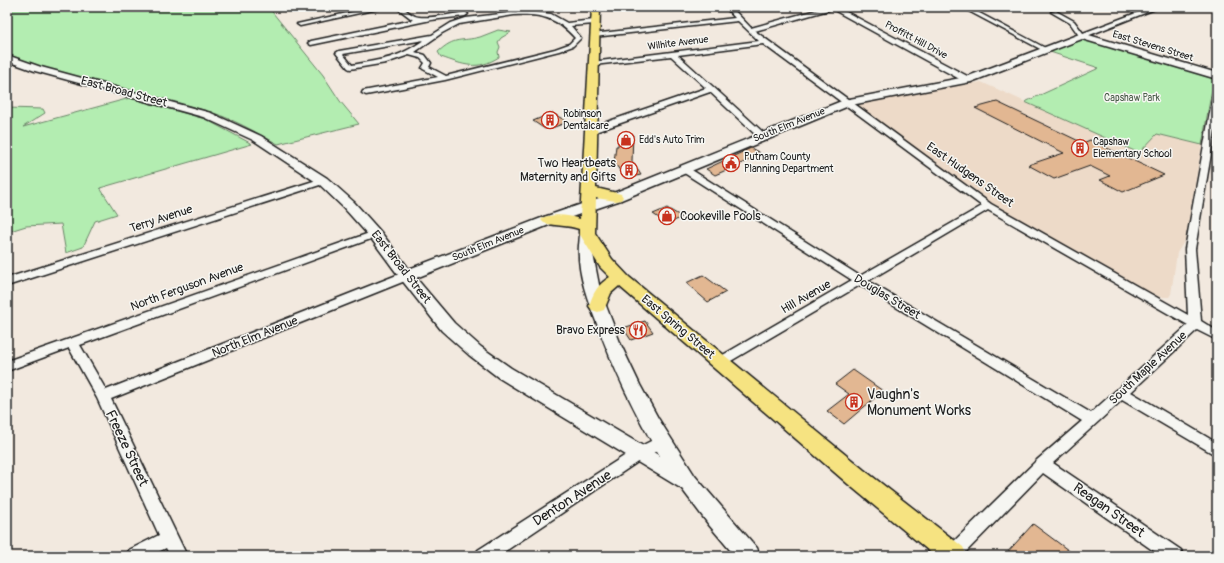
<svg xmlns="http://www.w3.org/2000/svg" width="1224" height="563" viewBox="0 0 1224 563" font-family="Pangolin,sans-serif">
<rect width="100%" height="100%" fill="#f2e9df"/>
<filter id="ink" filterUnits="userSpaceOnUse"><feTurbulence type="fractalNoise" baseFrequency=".025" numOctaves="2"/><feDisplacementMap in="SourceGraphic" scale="8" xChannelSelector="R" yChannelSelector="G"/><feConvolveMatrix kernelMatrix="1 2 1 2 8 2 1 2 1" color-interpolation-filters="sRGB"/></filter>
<g filter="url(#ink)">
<path fill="#eddac8" d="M981,82l158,71 18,-19 45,11 -17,95 -8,13 -6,41 -2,3h-8l-6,-2 -173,-96 -125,-94v-2l5,-2z"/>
<g fill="#b3edb1" stroke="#688466">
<path d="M7,7h263l3,6 50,62 17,26 19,23 -81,20c-23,-12 -46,-26 -71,-33 -66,-21 -136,-29 -200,-56z"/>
<path d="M498,30l13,2 -10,6 -3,4 2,5 -2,5 1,5c-22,14 -35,8 -58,0l-3,-5c17,-16 23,-10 42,-15 6,-2 12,-5 18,-7z"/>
<path d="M1083,39l131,39 1,3 -4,13 -9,51 -45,-11 -18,19 -114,-51 74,-34 -49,-16z"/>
<path d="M130,98l75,21 47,25 -152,44 17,26 -22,7 -12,26 -17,6 -5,-29 -35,2 -19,6v-124l36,1 2,4 -22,14z"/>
</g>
<g fill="#e2b792" stroke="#1c1c1c">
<path d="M997,102l86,41 7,-3 74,35 -41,17 -23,-12 10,-4 -20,-10 -36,13 -26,-14 36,-12 -89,-45z"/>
<path d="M552,113l16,9 -19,7 -2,-1 -2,1 -12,-8z"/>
<path d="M619,134h14l-1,27 9,14 -16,3 -11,-16 2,-16h2z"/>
<path d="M751,148l9,5 -7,3 3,1 -41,18 -9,-6z"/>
<path d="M667,208l15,9 -14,7 -15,-10z"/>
<path d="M703,275l23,17 -18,10 -22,-19z"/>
<path d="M645,321l8,11 -22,8 -8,-12z"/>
<path d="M853,370l30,21 -39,33 -17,-13 22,-17 -14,-10z"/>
<path d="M1033,524l43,32h-72z"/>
</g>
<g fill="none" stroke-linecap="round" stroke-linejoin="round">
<g stroke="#1c1c1c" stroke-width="3">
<g id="street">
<path d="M279,7h11l-11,2z"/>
<path d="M375,7h12l-87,19 -3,-2z"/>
<path d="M396,7c11,0 11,6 19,9 9,4 39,-2 50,-4l3,2 -3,2 -34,4 -120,25 -3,-2 3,-2 102,-21z"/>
<path d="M725,7h6l20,21 76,-21h10l134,71v4h-6l-133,-73 -77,22 236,173 197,111 -3,-66 28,-153 4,-2v24l-22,131 6,72 16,10v9l-20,-10 -66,62 86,51v13l-95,-56 -69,63 128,87 2,6h-22l-118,-83 -81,83h-19l2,-6 92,-90 45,-39 -222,-136 -136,80 -4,2 -4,-2 -2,-3 2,-3 136,-79 -171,-109 -1,-2 1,-2h6l173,109 122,-70 -219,-162 -85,11 87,79 1,2 -1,2h-6l-49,-46 -115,40h-6v-4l117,-40 -35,-32 -77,9 -3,-2 1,-1 167,-21 -21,-20 -144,16 -2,-1v-2l143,-16zM988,210l200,115 -97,88 -223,-132z"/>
<path d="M961,7h7l81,43 -5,1z"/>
<path d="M1152,7h8l-78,31 -2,-1 -10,-14 -19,-11 5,-1 18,10 9,12z"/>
<path d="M526,11l25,3 16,9 27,-3 3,2 -3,2 -23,2 10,12 -8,8 -14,5 -114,29 -79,15 -4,-2 1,-2 75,-14 -15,-8 -1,-1 3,-5 -5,-5 -11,-3 -23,8 -36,6 -2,-1 -12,-15 3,-2 93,-16 19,-12 15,-5zM514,15c27,-1 42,2 61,23l-6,6 -14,5 -109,27 -17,-9 2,-4 -6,-8 -10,-3 27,-19 17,-9zM424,40c-27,19 -40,19 -72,25l-9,-11z"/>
<path d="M323,178l5,3 -2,2 -319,103v-8z"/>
<path d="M375,231l4,1 1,2 -1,2 -299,109 26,45 296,-117h8l1,3 -1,3 -299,120 76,157h-17l-4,-8 -15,8h-24l2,-6 30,-15 -62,-137 -28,-50 -62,23v-10z"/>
<path d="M661,436l5,2 2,4 -2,4 -21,11 -147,99h-22l2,-6 157,-101z"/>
</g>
</g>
<g stroke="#1c1c1c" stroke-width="3">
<path id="secondary" d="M1082,33l135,40v6l-135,-40 -111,43 -120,23 -230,95 -67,23 -138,55 38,45 27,24 30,21 149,88c-25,-42 -46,-86 -63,-132 -10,-25 -20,-52 -18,-79 1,-5 0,-11 3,-15l5,-1 5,1 2,3 -1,21 7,36 21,55 19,40 18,33 37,58 62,72 3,8h-25l-26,-31 -27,-36 -183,-111 -30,-23 -27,-24 -41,-52 -31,-42 -26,-29 -25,-24 -66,-44 -50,-23 -168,-46 -28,-10v-6l34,12 170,46 50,23 66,42 27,24 26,29 29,38 135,-52 67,-23 233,-94 122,-23z"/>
</g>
<g stroke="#1c1c1c" stroke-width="3">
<path id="primary" d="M592,7h8l-4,181 25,6 2,3 -2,3 -5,1 -20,-3 -1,35 17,26 17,18 235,193 99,77 4,9h-32l-87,-72 -229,-198 -8,7 -7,17 -6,2 -6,-2 -3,-4c4,-13 9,-22 21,-29l-10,-10 -21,-34v-4c-11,-4 -23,-3 -35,-6l-3,-3 3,-3c11,-3 25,-2 36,2z"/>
</g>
<use href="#street" fill="#f6f6f2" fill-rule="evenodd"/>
<use href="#secondary" fill="#f6f6f2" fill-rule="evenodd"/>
<use href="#primary" fill="#f6e381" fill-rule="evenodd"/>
</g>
</g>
<defs>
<g id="building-ring" transform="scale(0.9)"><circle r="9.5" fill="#f6f6f2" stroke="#c8321e" stroke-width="1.5"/><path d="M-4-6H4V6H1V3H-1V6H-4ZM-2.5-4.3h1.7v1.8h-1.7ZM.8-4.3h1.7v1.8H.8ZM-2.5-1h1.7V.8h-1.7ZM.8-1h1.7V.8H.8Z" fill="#c8321e"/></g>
<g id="shop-ring" transform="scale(0.9)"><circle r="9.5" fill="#f6f6f2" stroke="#c8321e" stroke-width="1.5"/><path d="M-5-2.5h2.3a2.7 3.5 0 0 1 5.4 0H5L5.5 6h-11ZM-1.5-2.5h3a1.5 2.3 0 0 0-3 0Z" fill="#c8321e"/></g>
<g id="civic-ring" transform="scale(0.9)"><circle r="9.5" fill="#f6f6f2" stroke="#c8321e" stroke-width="1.5"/><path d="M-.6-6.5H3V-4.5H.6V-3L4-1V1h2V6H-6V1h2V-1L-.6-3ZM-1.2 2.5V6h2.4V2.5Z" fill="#c8321e"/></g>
<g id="restaurant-ring" transform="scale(0.9)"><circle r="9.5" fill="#f6f6f2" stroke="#c8321e" stroke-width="1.5"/><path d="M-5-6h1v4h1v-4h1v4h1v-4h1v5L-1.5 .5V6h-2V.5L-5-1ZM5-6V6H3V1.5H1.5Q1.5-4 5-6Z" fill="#c8321e"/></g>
</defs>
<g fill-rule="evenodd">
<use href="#building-ring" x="550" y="120"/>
<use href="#shop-ring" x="626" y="140"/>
<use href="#building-ring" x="1080" y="148"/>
<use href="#civic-ring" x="731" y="163"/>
<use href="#building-ring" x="629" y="170"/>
<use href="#shop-ring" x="667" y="216"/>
<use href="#restaurant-ring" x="638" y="330"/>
<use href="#building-ring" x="854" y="402"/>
</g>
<g text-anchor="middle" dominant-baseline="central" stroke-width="3" stroke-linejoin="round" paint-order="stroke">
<g font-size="10" fill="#1c1c1c" stroke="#f6f6f2">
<text transform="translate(916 40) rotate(28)">Proffitt Hill Drive</text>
<text transform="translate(678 43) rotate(-7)">Wilhite Avenue</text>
<text transform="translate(1153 46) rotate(17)">East Stevens Street</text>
<text transform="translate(789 125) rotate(-22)">South Elm Avenue</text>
<text transform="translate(488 244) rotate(-22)">South Elm Avenue</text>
</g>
<g font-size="10" fill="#495b49" stroke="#f6f6f2">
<text x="1132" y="98">Capshaw Park</text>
</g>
<g font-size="10" fill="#1c1c1c" stroke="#f6f6f2" text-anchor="start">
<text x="563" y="114">Robinson<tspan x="563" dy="12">Dentalcare</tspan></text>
<text x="639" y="140">Edd's Auto Trim</text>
<text x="1093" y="142">Capshaw<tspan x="1093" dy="12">Elementary School</tspan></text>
<text x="744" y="157">Putnam County<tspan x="744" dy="12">Planning Department</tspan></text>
</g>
<g font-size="12" fill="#1c1c1c" stroke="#f6f6f2">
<text transform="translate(124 92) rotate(15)">East Broad Street</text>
<text transform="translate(970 175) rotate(35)">East Hudgens Street</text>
<text transform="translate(161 219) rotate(-18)">Terry Avenue</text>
<text transform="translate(401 267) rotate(52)">East Broad Street</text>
<text transform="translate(187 287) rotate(-20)">North Ferguson Avenue</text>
<text transform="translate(806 297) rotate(-30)">Hill Avenue</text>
<text transform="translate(887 297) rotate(31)">Douglas Street</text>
<text transform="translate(678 327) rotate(40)">East Spring Street</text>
<text transform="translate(255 337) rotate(-22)">North Elm Avenue</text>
<text transform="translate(1148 368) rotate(-43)">South Maple Avenue</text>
</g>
<g font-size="12" fill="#1c1c1c" stroke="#f6f6f2" text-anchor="end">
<text x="616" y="163">Two Heartbeats<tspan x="616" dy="14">Maternity and Gifts</tspan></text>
<text x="680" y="216" text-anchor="start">Cookeville Pools</text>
<text x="625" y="330">Bravo Express</text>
</g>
<g font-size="14" fill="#1c1c1c" stroke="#f6f6f2" text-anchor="start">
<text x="867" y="394">Vaughn's<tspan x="867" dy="16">Monument Works</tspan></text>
</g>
<g font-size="14" fill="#1c1c1c" stroke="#f6f6f2">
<text transform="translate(127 448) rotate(65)">Freeze Street</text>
<text transform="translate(572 498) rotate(-33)">Denton Avenue</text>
<text transform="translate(1109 510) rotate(35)">Reagan Street</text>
</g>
</g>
<rect width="1224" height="563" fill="none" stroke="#f6f6f2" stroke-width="24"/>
<rect x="12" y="12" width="1200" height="539" fill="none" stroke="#1c1c1c" stroke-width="1.5" filter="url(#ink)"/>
</svg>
